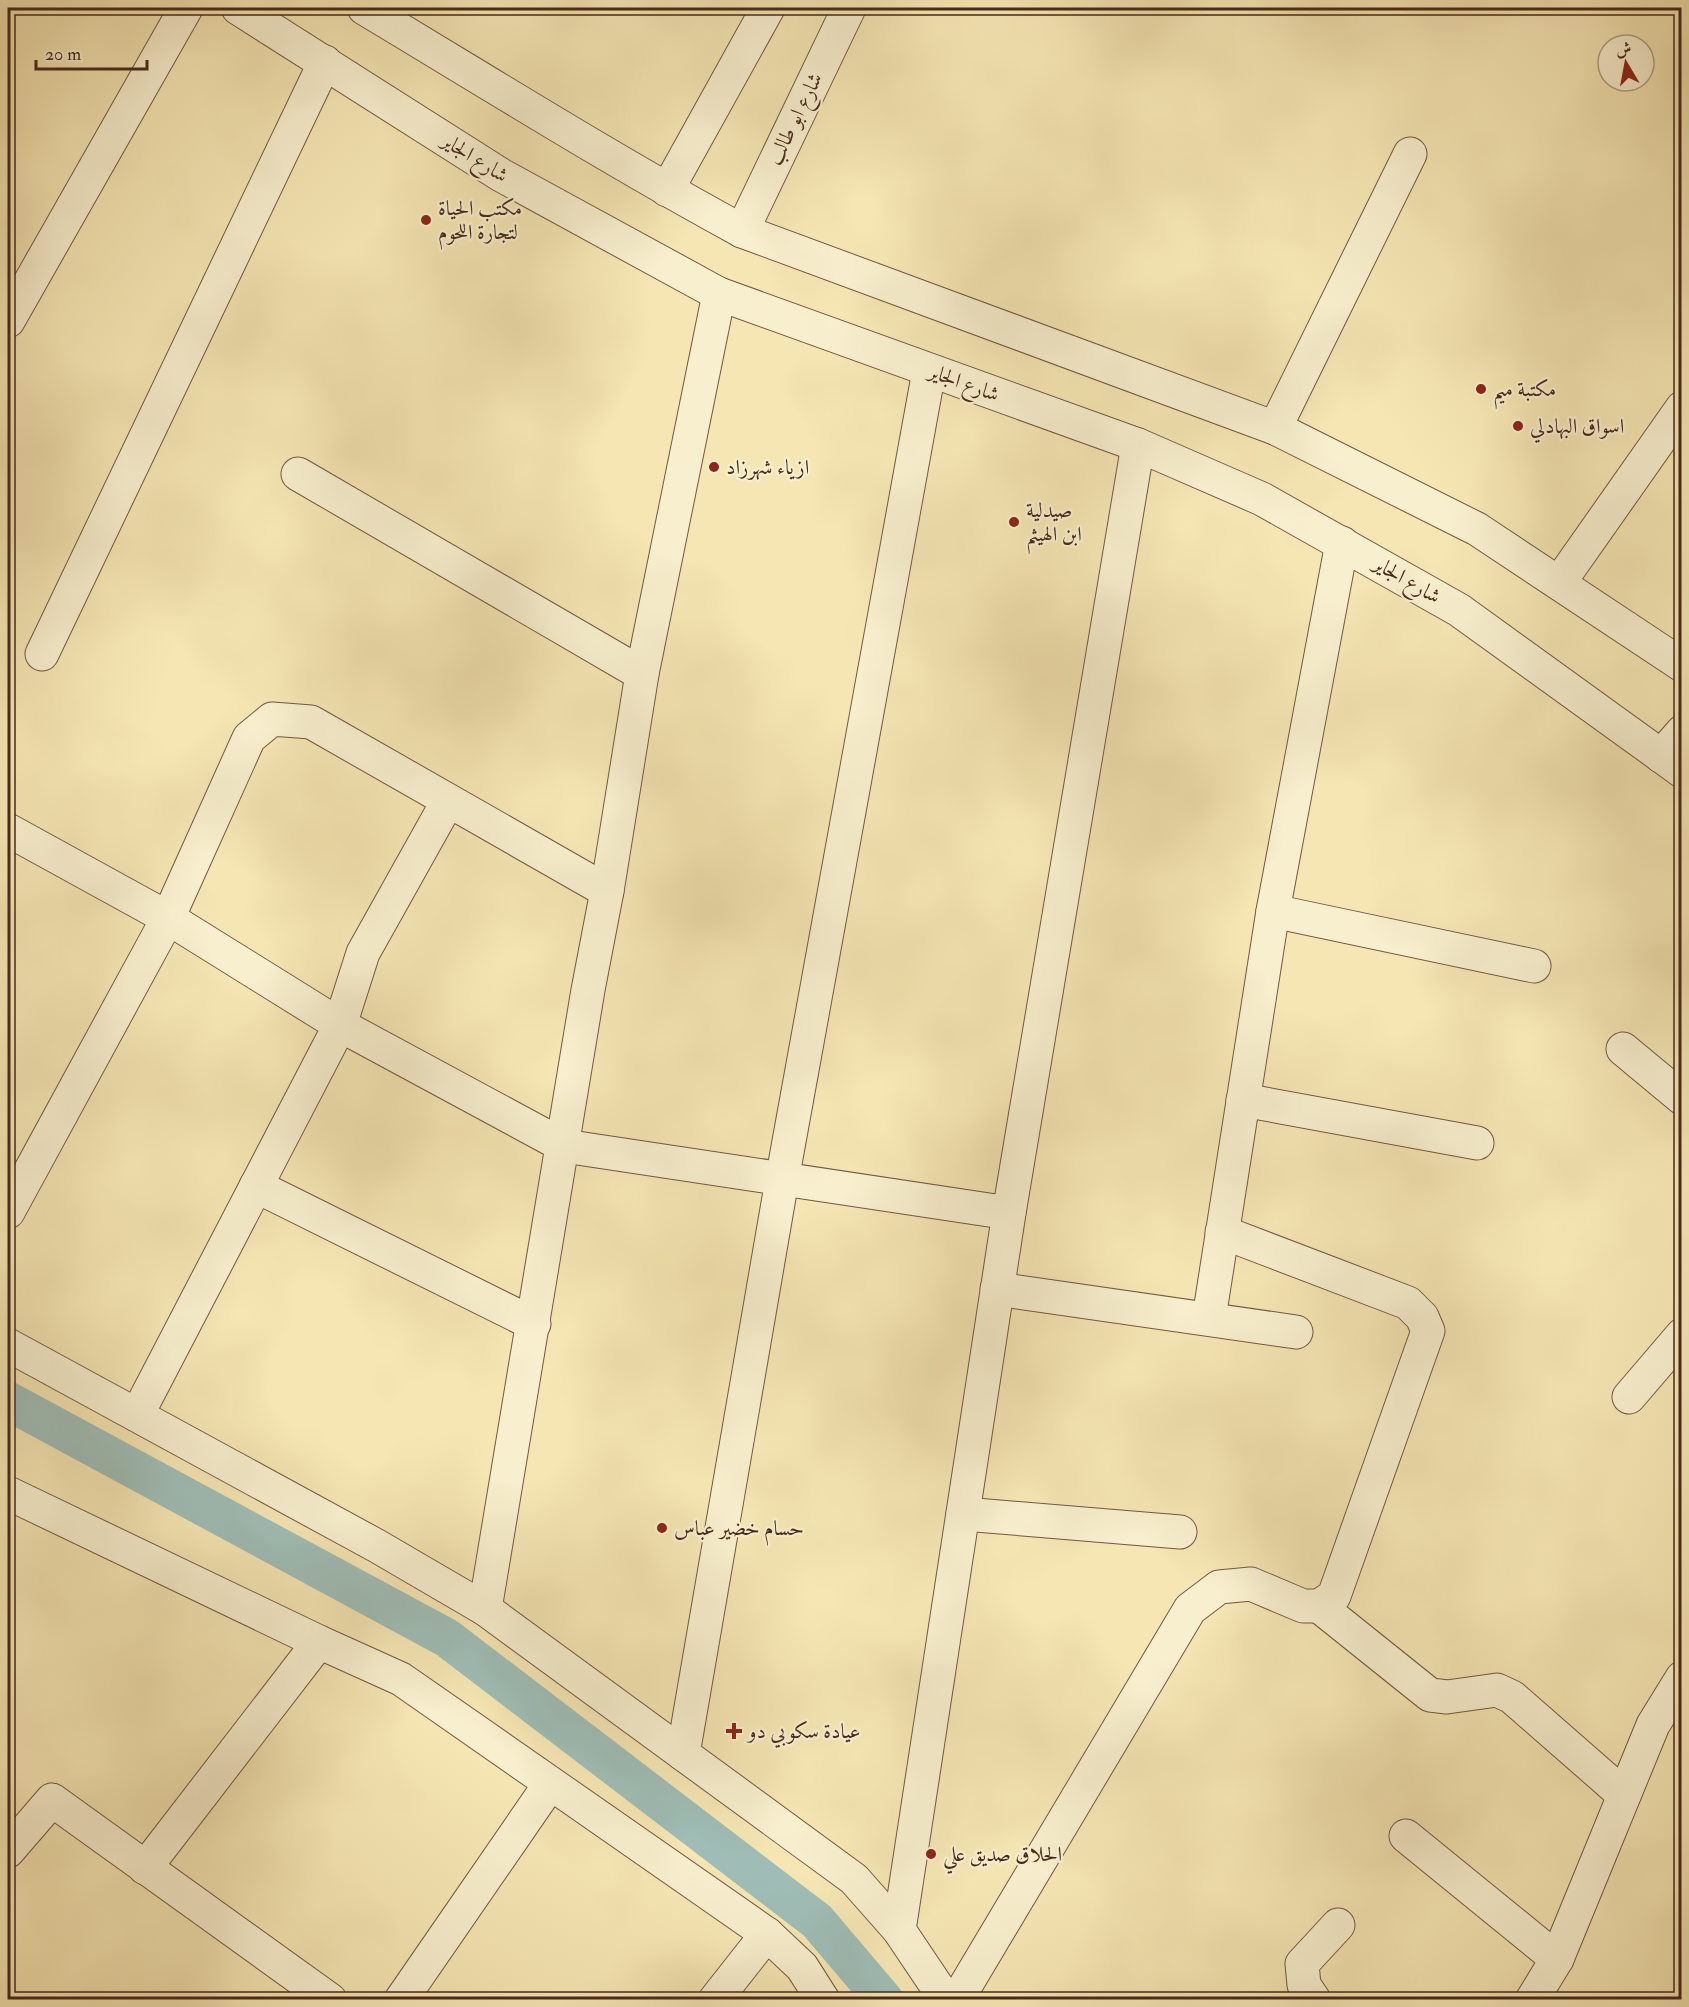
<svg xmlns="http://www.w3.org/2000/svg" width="1689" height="2007" viewBox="0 0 1689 2007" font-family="'IM FELL Double Pica',Amiri,serif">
<rect width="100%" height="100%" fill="#f5e6b3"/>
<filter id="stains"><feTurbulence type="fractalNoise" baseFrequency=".00333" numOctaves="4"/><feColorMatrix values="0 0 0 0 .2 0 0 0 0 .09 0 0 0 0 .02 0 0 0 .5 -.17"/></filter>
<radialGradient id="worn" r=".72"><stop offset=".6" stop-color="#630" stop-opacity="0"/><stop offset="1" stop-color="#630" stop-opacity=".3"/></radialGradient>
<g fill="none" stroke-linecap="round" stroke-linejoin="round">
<path stroke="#9fbdb6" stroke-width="39" d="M8,1401l439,237 370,283 67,79"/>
<g stroke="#725841" stroke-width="35">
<g id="minor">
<path d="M238,8l263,167 218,119 419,151 124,54 197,111 223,161"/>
<path d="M364,8c125,75 249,153 378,223l533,197 202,101 205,136"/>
<path d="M667,190l101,-182"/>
<path d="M742,231l107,-223"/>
<path d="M8,321l178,-313"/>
<path d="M1275,428l135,-274"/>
<path d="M298,474l344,200"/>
<path d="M1559,583l123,-175"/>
<path d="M42,654l283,-592"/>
<path d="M1661,756l21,-24"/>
<path d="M8,830l160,88 172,107 224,121 445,67"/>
<path d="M1273,911l261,55"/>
<path d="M1623,1049l59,49"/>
<path d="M1243,1100l234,43"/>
<path d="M256,1186l278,138"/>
<path d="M8,1212l160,-294 81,-180 23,-19 39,3 296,169"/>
<path d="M997,1289l299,43"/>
<path d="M1209,1318l64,-407 69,-368"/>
<path d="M8,1345l369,201 108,63 369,270 45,51 47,70"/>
<path d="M1629,1397l53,-62"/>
<path d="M137,1415l203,-390 23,-72 85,-152"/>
<path d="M8,1493l311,149 82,37 366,255 35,33 21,33"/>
<path d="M963,1514l217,18"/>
<path d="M1319,1606l111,89 17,2 50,-7 15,7 112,98"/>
<path d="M485,1609l103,-619 19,-99 35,-217 77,-380"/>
<path d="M683,1754l99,-574 147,-809"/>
<path d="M1406,1836l151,123"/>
<path d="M8,1851l44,-51 278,200"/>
<path d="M145,1868l174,-226"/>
<path d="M899,1930l110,-717 129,-768"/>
<path d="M401,2000l149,-216"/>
<path d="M715,2000l52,-66"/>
<path d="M957,2000l233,-391 29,-22 32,-3 52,22h16l15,-10 94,-265 -6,-14 -14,-14 -186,-71"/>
<path d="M1314,2000l-10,-15 -2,-21 36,-39"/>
<path d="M1532,2000l25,-41 96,-234 29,-47"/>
</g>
</g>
<use href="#minor" stroke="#f8efce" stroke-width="33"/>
</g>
<g fill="#8f2418" stroke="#f8efce" stroke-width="2">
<circle cx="426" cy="220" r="6"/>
<circle cx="1481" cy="389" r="6"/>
<circle cx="1518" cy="426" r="6"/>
<circle cx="714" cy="467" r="6"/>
<circle cx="1014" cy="522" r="6"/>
<circle cx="662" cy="1528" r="6"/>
<path d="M731 1722h6v6h6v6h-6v6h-6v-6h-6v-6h6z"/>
<circle cx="931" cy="1854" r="6"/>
</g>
<g text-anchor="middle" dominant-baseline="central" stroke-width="4.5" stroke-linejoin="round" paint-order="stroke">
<g font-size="21" fill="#47291b" stroke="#f8efce">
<text transform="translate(795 119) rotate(-64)">شارع ابو طالب</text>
<text transform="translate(475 158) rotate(32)">شارع الجاير</text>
<text transform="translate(964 383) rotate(20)">شارع الجاير</text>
<text transform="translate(1407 580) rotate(30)">شارع الجاير</text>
</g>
<g font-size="21" fill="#47291b" stroke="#f8efce" text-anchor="start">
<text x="438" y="208">مكتب الحياة<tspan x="438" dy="24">لتجارة اللحوم</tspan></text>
<text x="1493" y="389">مكتبة ميم</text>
<text x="1530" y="426">اسواق البهادلي</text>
<text x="726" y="467">ازياء شهرزاد</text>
<text x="1026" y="510">صيدلية<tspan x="1026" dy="24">ابن الهيثم</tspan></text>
<text x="674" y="1528">حسام خضير عباس</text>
<text x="748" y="1731">عيادة سكوبي دو</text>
<text x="943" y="1854">الحلاق صديق علي</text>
</g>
</g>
<rect width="1689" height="2007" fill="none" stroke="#f5e6b3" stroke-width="30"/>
<rect x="9" y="9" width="1671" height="1989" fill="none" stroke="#47291b" stroke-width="3"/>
<rect x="15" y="15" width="1659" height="1977" fill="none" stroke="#47291b" stroke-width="1.5"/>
<g transform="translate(1626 63) rotate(350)"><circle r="28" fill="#f8efce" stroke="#b1a086" stroke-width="1.5"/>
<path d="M0-4.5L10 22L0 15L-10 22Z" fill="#8f2418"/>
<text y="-9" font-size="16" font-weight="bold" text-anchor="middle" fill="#47291b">ش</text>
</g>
<path d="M36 60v9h111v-9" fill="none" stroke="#47291b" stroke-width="3"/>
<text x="45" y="60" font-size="18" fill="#47291b" stroke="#f8efce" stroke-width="4.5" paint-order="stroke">20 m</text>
<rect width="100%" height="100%" filter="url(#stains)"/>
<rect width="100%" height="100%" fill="url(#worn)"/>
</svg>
